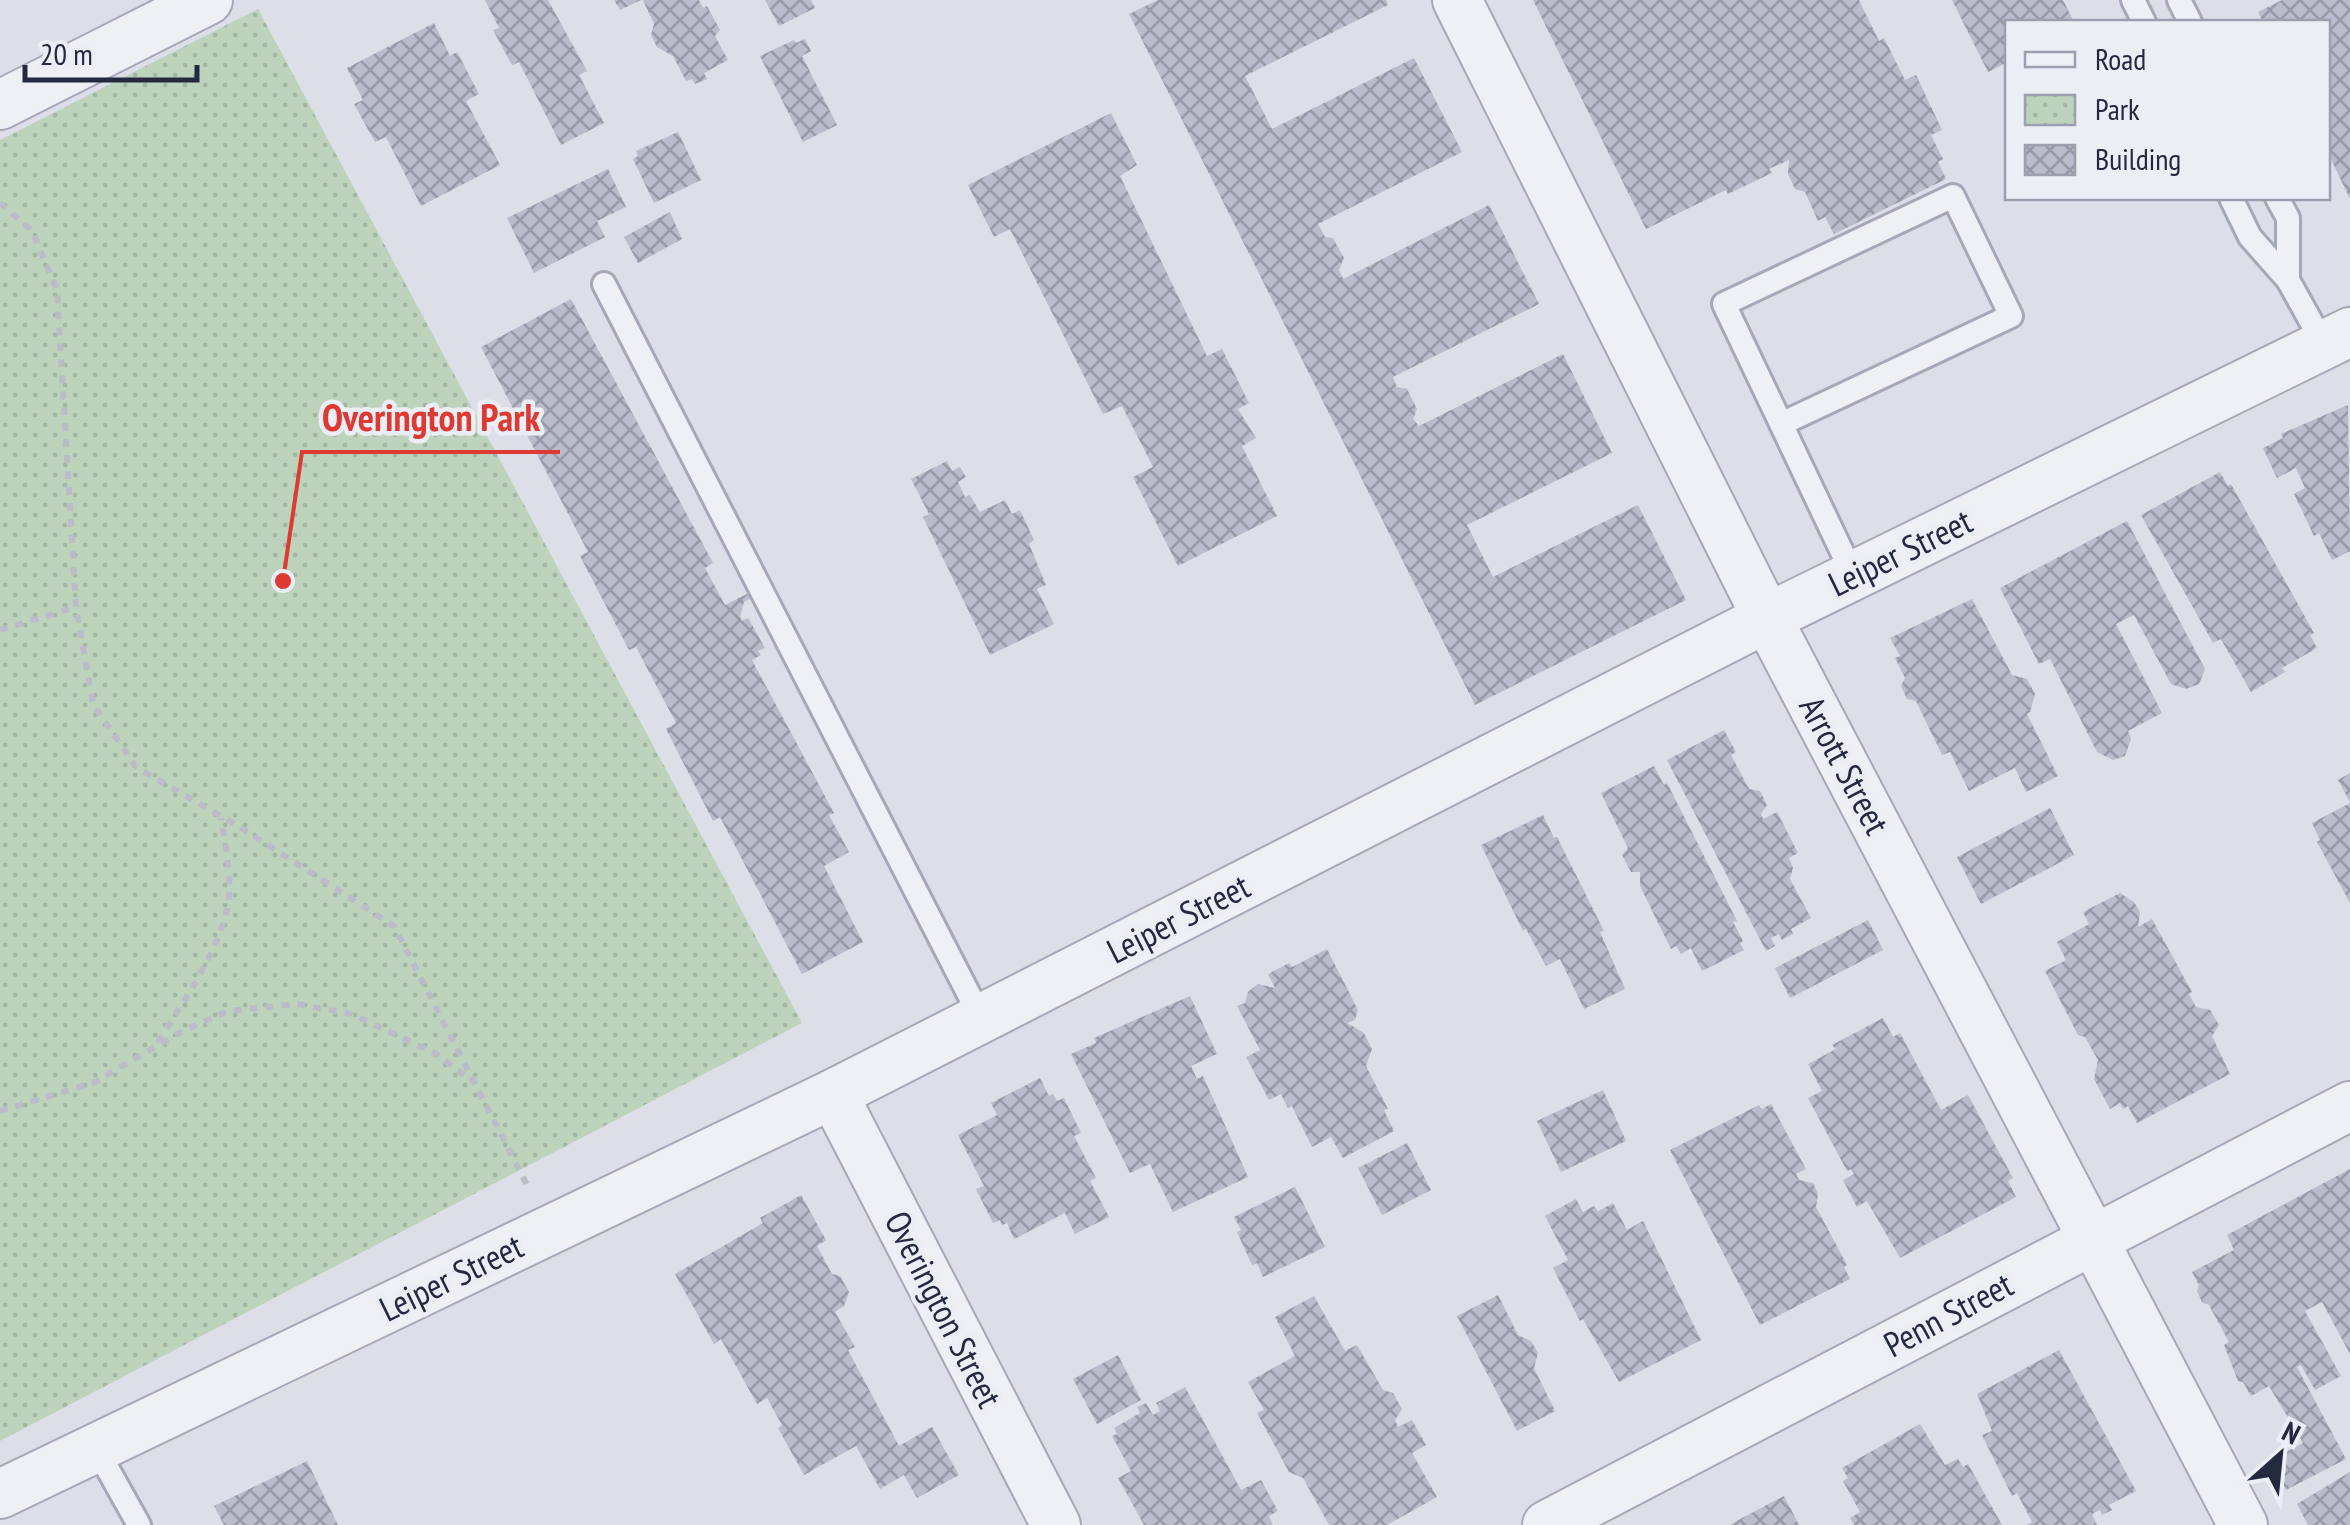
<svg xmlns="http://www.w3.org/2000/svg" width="2350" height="1525" viewBox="0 0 2350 1525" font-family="'PT Sans Narrow',sans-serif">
<defs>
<pattern id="park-dots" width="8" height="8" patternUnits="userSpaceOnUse" patternTransform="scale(2.5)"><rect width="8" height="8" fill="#bed3bc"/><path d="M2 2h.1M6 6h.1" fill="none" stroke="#a3b5a3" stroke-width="1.8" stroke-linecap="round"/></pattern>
<pattern id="building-cross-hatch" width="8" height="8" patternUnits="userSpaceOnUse" patternTransform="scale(2.5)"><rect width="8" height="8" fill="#b9bccb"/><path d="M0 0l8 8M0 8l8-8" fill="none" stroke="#9699a6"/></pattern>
</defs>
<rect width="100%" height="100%" fill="#dcdfe8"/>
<path fill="url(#park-dots)" d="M258,9l544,1014 -802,418v-1301z"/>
<g fill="url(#building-cross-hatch)">
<path d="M485,0h63l39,71 -8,4 25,48 -43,22 -42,-83 -7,3 -19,-35 6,-2z"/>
<path d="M614,0h27l-21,10z"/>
<path d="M643,0h56l4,8 4,-2 13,24 -5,6 13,24 -24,13 3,6 -12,5 -3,-5 -6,2 -13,-25 -16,-9 -6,-12 3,-11z"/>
<path d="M765,0h46l4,8 -36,18z"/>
<path d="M1158,0h228l2,5 -143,71 27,53 142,-71 48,94 -144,72 7,13 8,1 11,20 -5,12 4,9 146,-74 50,99 -146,73 4,10 10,2 10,20 -4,10 6,7 144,-72 49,99 -145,72 26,52 145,-72 48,95 -211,105 -346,-691z"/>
<path d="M1533,0h326l20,41 5,-3 21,42 11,-5 26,55 -11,5 12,24 -5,3 8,17 -112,55 -9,-17 -7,4 -13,-29 -10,-3 -7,-15 1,-14 -20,9 3,4 -44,21 -2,-4 -80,39z"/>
<path d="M1952,0h111l11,22h-66v40l-20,10z"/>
<path d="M2282,0h68v199l-22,-46v-131h-65l-5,-10z"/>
<path d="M434,23l16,33 7,-4 22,42 -13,7 34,64 -79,41 -35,-69 -11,5 -21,-38 9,-4 -16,-32z"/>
<path d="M805,39l6,12 -9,5 35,69 -34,17 -43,-86 34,-16 2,3z"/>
<path d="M1111,113l26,52 -17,11 87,180 15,-7 27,54 -11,6 18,29 -14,8 35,70 -99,50 -45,-89 20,-10 -31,-61 -19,8 -93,-185 -16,8 -26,-52z"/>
<path d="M678,132l23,48 -47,23 -21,-44 5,-3 -2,-5z"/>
<path d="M608,169l18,38 -29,14 8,16 -71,36 -27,-55z"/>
<path d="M670,212l12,27 -44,24 -14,-26z"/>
<path d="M571,299l142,264 -8,5 20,37 26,-13 2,5 -9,5 -4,15 2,4 6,-3 17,30 -7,3 3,4 -9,5 82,153 -5,2 20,37 -25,14 39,76 -61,32 -82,-157 -7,4 -47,-92 10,-6 -40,-76 -7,3 -49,-94 8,-4 -107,-205z"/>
<path d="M2348,405l2,146 -18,9 -13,-27 -5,3 -20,-42 11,-6 -9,-20 -19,10 -14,-30 20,-10 -2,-4z"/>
<path d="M947,461l5,10 8,-4 6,10 -8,5 7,15 5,-2 10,17 25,-12 7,14 8,-4 14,30 -5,4 17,41 -9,4 17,35 -64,31 -67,-138 6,-3 -18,-35z"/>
<path d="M2220,472l8,14 3,-2 83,149 -4,2 7,13 -35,20 3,4 -34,20 -30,-53 -8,4 -72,-128z"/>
<path d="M2127,521l78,148 -6,15 -13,5 -15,-5 -37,-69 -18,9 46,89 -34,18 3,8 -6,17 -12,4 -16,-8 -47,-93 -11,5 -39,-76z"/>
<path d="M1972,599l40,76 15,4 8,15 -5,18 -3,2 31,62 -32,16 -11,-24 -46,23 -19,-39 -8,3 -26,-54 -9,-2 -6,-13 4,-8 -10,-20 5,-2 -10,-18z"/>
<path d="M1724,730l12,22 -5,3 18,34 11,2 7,14 -6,9 2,5 14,-7 21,41 -9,5 4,10 -3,11 21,39 -20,11 2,5 -11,6 -3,-6 -8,4 4,8 -9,5 -99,-191z"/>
<path d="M1654,766l10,19 3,-2 70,138 -4,1 10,19 -3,2 4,7 -42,21 -11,-23 -10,6 -5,-8 -5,3 -31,-63v-14h-9l-9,-17 6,-7 -27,-55z"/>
<path d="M2350,773v29l-12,-22z"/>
<path d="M2350,803v100l-33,-61 3,-2 -8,-17z"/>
<path d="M2050,808l24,47 -93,49 -24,-47z"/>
<path d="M1543,815l11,23 3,-1 47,94 -4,1 25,57 -41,20 -24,-50 -14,7 -20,-37 -3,2 -42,-86z"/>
<path d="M2120,893l14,9 6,10 -2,15 14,-8 40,73 -3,2 7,13 14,3 9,15 -7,11 18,38 -93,49 -9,-17 -5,3 -3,-6 -10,6 -16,-30 4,-19 -13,-23 -7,-2 -33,-64 21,-11 -9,-18 32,-18 -6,-12z"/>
<path d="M1868,920l15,30 -93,48 -15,-30z"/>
<path d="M1327,949l31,61 -3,10 -8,3 17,10 8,16 -6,17 22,43 -4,1 10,21 -51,27 -12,-21 -19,10 -20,-41 -4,2 -7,-14 -12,6 -23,-43 14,-7 -23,-44 8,-3 3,-11 10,-8 17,4 -7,-14 21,-11 3,4z"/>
<path d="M1190,996l27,58 -26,12 6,13 6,-3 45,101 -75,35 -23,-48 -20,9 -59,-119 25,-11 -2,-5z"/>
<path d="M1883,1018l10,19 7,-4 41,77 27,-15 45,83 -5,3 8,16 -116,61 -33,-57 -10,6 -14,-27 11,-6 -3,-5 -4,2 -39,-73 14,-7 -14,-27 28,-15 -4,-4z"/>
<path d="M1040,1078l9,18 4,-2 4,7 7,-3 17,35 -7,3 22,42 -6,3 19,36 -34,17 -10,-21 -51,26 -7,-16 -5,2 -2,-5 -7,3 -17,-34 8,-3 -26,-51 39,-20 -6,-12z"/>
<path d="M1603,1090l23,51 -65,31 -24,-51z"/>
<path d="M1771,1104l35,65 -10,5 3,6 14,3 5,11 -2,13 31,58 -3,2 6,12 -90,46 -90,-175 89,-45 3,4z"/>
<path d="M1407,1143l24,47 -49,25 -24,-47z"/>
<path d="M2350,1169v185l-28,-52 -17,9 36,65 -26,14 -14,-25 -4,2 49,92 -60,31 -15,-30 32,-17 -34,-57 -18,10 -8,-14 -5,-1 -14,-36 5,-3 -20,-37 -7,-3 -5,-11 2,-6 -7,-13 42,-22 -7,-15z"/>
<path d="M1295,1187l30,60 -62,30 -6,-14 -5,2 -15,-33 4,-2 -7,-13z"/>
<path d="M801,1195l25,45 -9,6 15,28 8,2 9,16 -5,14 -9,6 20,35 -7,3 51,96 33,-19 27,48 -42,23 -13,-23 -24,14 -24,-43 -52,29 -26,-47 4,-3 -15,-27 -10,6 -36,-65 -7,5 -39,-70 88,-51 -3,-5z"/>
<path d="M1576,1199l7,13 11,-6 4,5 15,-8 14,27 16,-9 58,119 -82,42 -36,-63 -3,2 -27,-53 15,-8 -23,-44z"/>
<path d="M1498,1295l20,40 13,6 7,12 -4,15 21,43 -38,20 -60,-115z"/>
<path d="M1314,1296l31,55 12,-6 26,45 10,3 9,16 -7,11 3,7 14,-7 14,25 -14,8 25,44 -50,28h-58l-26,-47 -14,-6 -32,-59 7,-3 -16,-28 47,-26 -20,-39z"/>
<path d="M2059,1350l77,141 -27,14 3,5 -10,5 -2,-5 -8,4 5,11h-70l5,-3 -15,-29 -5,3 -30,-61 10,-4 -15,-37z"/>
<path d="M1118,1355l23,45 -44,24 -24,-45z"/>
<path d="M1185,1387l56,103 20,-10 17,31 -9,5 4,9h-129l-26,-47 13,-7 -19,-35 5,-2 -3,-6 26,-15 -3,-6 9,-4 7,12 7,-4 -4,-8z"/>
<path d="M1920,1424l25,41 13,-6 5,8 5,-3 34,61h-148l-4,-7 10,-6 -17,-31 5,-3 -6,-10z"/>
<path d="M307,1461l31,64h-114l-10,-19z"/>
<path d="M2350,1472v53h-42l-11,-21z"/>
<path d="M1784,1496l15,29h-69l12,-7z"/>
</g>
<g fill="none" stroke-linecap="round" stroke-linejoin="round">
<g stroke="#a5a8b6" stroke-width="28">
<g id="service">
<path d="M2133,0l11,22"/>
<path d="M2179,0l11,22"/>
<path d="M2231,198l19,39 38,43 36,65"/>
<path d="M2277,198l11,20v62"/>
<path d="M604,284l377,734"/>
<path d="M1781,424l230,-108 -58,-120 -229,108 129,271"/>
<path d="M96,1448l43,77"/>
</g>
</g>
<g stroke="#a5a8b6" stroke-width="52">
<g id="minor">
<path d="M1457,0l310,618 476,907"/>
<path d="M0,105l208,-105"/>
<path d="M833,1094l223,431"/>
<path d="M0,1494l833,-400 934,-476 583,-286"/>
<path d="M1547,1525l803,-419"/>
</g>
</g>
<g stroke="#babcc7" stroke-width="6" stroke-dasharray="8 8" stroke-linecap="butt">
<path d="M0,203l32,28 25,59 19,317 17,97 43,63 102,59 156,100 133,259"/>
<path d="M0,630l76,-23"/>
<path d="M158,1042c25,-40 67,-99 71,-146 2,-26 -4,-53 -8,-78"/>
<path d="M0,1111l93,-28 88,-51 47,-21 69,-7 54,10 84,39 37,28"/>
</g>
<use href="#service" stroke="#eff0f6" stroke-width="22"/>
<use href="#minor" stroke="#eff0f6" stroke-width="48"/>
</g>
<g text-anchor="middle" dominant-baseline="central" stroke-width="9" stroke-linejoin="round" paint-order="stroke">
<g font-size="35" fill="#242940" stroke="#eceef6">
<text transform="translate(1900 552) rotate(-26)">Leiper Street</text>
<text transform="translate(1845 765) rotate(62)">Arrott Street</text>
<text transform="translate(1178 918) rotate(-27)">Leiper Street</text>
<text transform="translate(451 1277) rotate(-26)">Leiper Street</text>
<text transform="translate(944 1309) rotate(63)">Overington Street</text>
<text transform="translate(1948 1314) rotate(-28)">Penn Street</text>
</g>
</g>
<path fill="none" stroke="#dc3a33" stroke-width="4" d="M283 581L302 452H560"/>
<circle fill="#dc3a33" stroke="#eceef6" stroke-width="4" cx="283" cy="581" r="10"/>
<g font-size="38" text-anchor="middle" font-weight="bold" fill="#dc3a33" stroke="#eceef6" stroke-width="9" stroke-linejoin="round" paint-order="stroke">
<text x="431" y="431">Overington Park</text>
</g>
<rect x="2005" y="20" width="325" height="180" fill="#eceef6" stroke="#9c9fad" stroke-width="2.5"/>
<rect x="2025" y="52" width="50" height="15" fill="#eff0f6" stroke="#9c9fad" stroke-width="2.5"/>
<text x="2095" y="70" font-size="30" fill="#242940">Road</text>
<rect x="2025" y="95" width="50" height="30" fill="url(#park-dots)" stroke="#9c9fad" stroke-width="2.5"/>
<text x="2095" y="120" font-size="30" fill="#242940">Park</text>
<rect x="2025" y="145" width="50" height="30" fill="url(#building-cross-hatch)" stroke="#9c9fad" stroke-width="2.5"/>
<text x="2095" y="170" font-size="30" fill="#242940">Building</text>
<g transform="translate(2280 1455) rotate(27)" stroke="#eceef6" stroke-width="8" paint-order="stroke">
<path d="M0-8L18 38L0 25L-18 38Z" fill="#242940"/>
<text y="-15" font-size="28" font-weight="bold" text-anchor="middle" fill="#242940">N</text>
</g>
<path d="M25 65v15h172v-15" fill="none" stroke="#242940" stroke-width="5"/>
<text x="40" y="65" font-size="30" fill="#242940" stroke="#eceef6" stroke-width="8" paint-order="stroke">20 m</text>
</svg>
